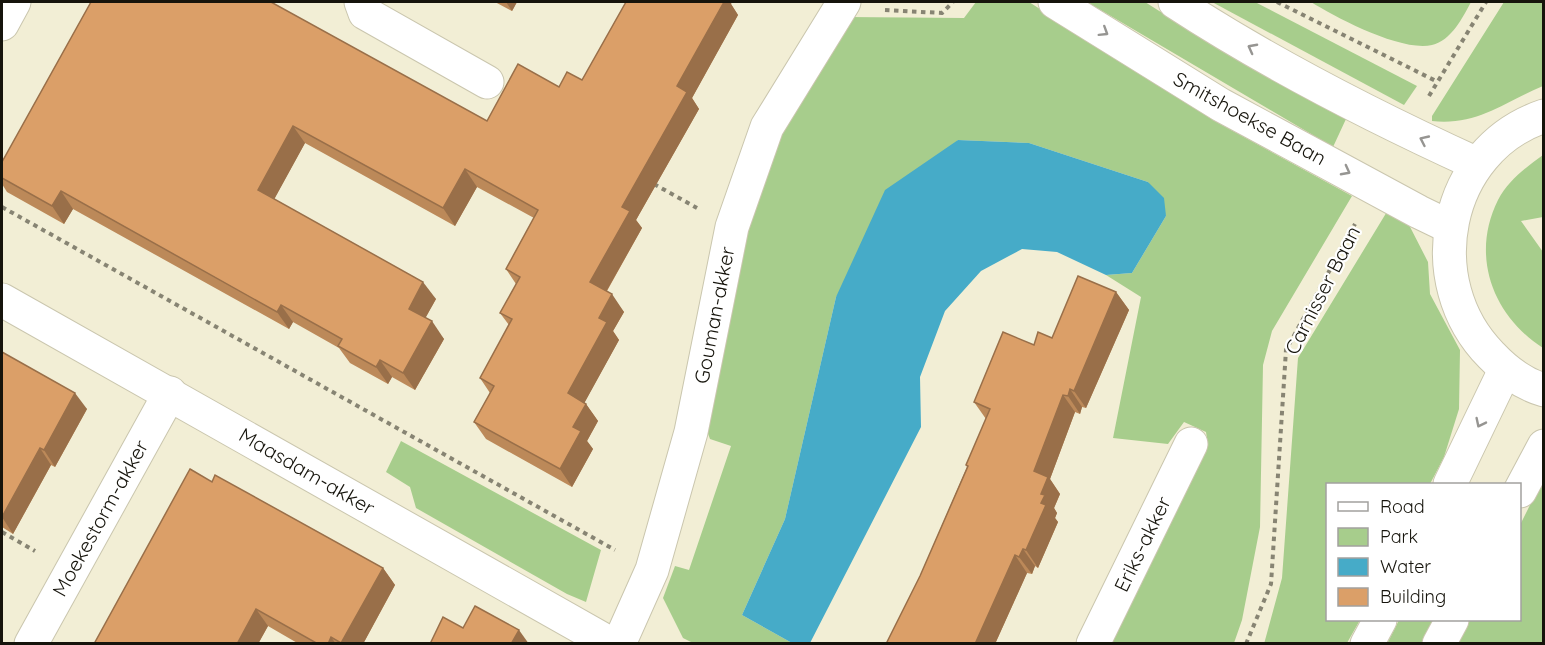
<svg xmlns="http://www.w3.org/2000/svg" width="1545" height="645" viewBox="0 0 1545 645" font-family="Quicksand,sans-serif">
<rect width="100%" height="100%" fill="#f2eed5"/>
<g fill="#a7cd8c">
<path d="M976,2h53l184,118 139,76 -80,135 -9,34 -3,162 -18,93 -8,23h-124l98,-198 -2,-13 -22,-10 -16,22 -55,-6 28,-141 -35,-22 26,-2 34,-57 -18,-34 -119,-39 -71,-3 -122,157 -51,222 -43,96 50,28h-99l-10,-5 -20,-40 12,-32 14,4 42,-124 -21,-7 -6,-16 45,-220 33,-77 65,-109 117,1z"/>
<path d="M1087,2h58l71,45 130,72 -13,28z"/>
<path d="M1212,2h43l162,84 -13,19z"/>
<path d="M1311,2h160c-8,15 -20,39 -39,43 -31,7 -95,-27 -121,-43z"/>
<path d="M1504,2h39v84c-39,16 -66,40 -111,35v-5z"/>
<path d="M1543,155v62l-22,4 22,31v96c-50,-32 -73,-92 -45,-148 10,-19 28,-33 45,-45z"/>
<path d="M1388,210l19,11 21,41 2,32 30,56 -1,59 -15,48 -14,27h-102v136h32l-13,23 -83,1 18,-66 16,-220z"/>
<path d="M401,441l200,109 -15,52 -19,-8 -151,-86 -6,-21 -24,-15z"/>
<path d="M1543,479v164l-85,1 12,-24h50v-95z"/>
<path d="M1399,620h37l-12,23 -37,1z"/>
</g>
<path fill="#46abc8" d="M958,140l71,3 119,39 16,16 2,18 -34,57 -26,2 -49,-23 -35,-3 -41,22 -36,40 -25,66 1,50 -111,216h-18l-50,-28 43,-96 51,-222 49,-107z"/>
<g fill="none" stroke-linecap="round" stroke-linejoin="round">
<g stroke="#cac6ae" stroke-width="35">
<g id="minor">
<path d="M361,2l4,11 122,69"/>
<path d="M1055,2l166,103 198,107 31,15"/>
<path d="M1175,2c95,62 199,115 302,162"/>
<path d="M2,24l12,-22"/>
<path d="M2,300l609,344"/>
<path d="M31,644l139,-251"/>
<path d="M619,644l33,-74 39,-138 41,-205 35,-100 77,-125"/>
<path d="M1093,644l98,-200"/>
</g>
</g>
<g stroke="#cac6ae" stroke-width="35">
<g id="major">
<path d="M1544,116c-101,34 -125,166 -53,239 15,16 32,29 53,35"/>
<path d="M1450,484l55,-114"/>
<path d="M1520,491l24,-45"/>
<path d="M1367,644l13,-24"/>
<path d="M1439,644l13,-24"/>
</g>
</g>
<g stroke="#878473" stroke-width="4" stroke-dasharray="4.5 4.5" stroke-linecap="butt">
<path d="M1277,2l161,80"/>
<path d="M885,10l57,3 11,-11"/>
<path d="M1429,96l57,-94"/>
<path d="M654,184l43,24"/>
<path d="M2,207l613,343"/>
<path d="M2,532l33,19"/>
<path d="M1246,644l25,-60 15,-234 69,-126"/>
</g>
<use href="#minor" stroke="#fff" stroke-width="33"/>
<use href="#major" stroke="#fff" stroke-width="33"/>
</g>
<g fill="#bc8959">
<path d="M91,2l396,119 72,-34 23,-7 149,-76 7,11 -46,83 7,11 -63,111 6,8 -35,63 17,21 -11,19 6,9 -35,63 2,1 12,17 -11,20 6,8 -21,38 -86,-48 -12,-17 16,-29 -10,-15 29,-53 -9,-12 16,-29 -10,-15 28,-51 -57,-31 -22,39 -150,-83 -31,56 162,100 -11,19 19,21 -29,51 -23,-13 -4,7 -38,-21 -11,-15 -46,-26 -4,7 -216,-120 -9,15 -57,-32 -5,-8v-22z"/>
<path d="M495,2h22l-5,9z"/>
<path d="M1116,292l13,18 -43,98 -4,-1 -2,7 -5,-2 -25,67 10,15 -6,14 3,5 -2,5 3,4 -20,46 -3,-2 -3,8 -5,-1 -32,71h-109l34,-68 47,-109 -1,-2 20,-46 -12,-17 60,-57 18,-7z"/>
<path d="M2,352l85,57 -32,58 -4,-2 -38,69 -11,-7z"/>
<path d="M212,482l171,86 12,17 -32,59h-64l-31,-18 -10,18h-164z"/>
</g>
<g fill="#996f49">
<path d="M506,2h11l-5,9z"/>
<path d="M722,2h10l-1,2 7,11 -46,83 7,11 -63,111 6,8 -40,71 -12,-17 32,-75 55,-121z"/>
<path d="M293,126l12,17 -35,64 -12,-17z"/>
<path d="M465,169l12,18 -22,39 -12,-18z"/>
<path d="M61,191l12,18 -9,15 -12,-18z"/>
<path d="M423,282l13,17 -15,27 -12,-17z"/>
<path d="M1116,292l13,18 -43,98 -12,-17z"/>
<path d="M612,294l12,18 -11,19 6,9 -39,71 -12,-18 31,-75z"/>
<path d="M281,305l12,17 -4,7 -12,-17z"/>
<path d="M432,321l12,18 -29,51 -12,-17z"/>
<path d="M380,360l12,17 -4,7 -12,-17z"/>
<path d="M1070,389l12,18 -2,7 -12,-18z"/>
<path d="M75,393l12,16 -32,58 -11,-17z"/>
<path d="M1063,395l12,17 -25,67 10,15 -6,14 3,5 -2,5 3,4 -20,46 -12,-18 15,-56 -7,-23z"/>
<path d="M586,404l12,17 -11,20 6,8 -21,38 -12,-18 13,-42z"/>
<path d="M40,448l11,17 -38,69 -11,-17z"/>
<path d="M1023,549l12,17 -3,8 -13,-17z"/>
<path d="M1015,555l12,18 -32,71h-20z"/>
<path d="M383,568l12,17 -32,59h-21l-1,-1z"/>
<path d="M256,609l12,17 -10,18h-21z"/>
<path d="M519,630l10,14h-18z"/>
<path d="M331,637l5,7h-8z"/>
</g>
<g fill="#db9f68" stroke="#996f49" stroke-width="1.5">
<path d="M91,2h180l216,119 31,-57 41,23 8,-15 15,8 44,-78h98l-47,84 10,6 -65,115 8,4 -40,71 22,12 -13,24 8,4 -39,71 18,11 -13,23 8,4 -21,38 -86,-47 20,-36 -14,-8 32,-59 -12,-6 20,-36 -14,-8 32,-59 -73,-41 -22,39 -150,-82 -35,64 165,92 -14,27 23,12 -29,52 -23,-13 -4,7 -38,-21 4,-7 -61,-34 -4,7 -216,-121 -9,15 -50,-28v-16z"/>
<path d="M1078,276l38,16 -42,99 -4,-2 -2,7 -5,-1 -29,76 14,6 -7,17 4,1 -4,8 5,2 -20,45 -3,-1 -4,8 -4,-2 -40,89h-89l34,-68 48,-110 -2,-1 24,-56 -16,-7 29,-70 31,13 4,-13 14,6z"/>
<path d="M2,352l73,41 -31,57 -4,-2 -38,69z"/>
<path d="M190,469l22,13 3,-7 168,93 -42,75 -10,-6 -3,7h-10l-62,-35 -19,35h-143z"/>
<path d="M475,606l44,24 -8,14h-81l13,-27 20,11z"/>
</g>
<defs><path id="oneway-chevron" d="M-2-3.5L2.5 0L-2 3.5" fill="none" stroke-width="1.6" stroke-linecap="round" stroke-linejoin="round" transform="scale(1.5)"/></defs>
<g stroke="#969592">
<use href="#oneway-chevron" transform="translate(1104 32) rotate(32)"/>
<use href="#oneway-chevron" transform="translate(1252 48) rotate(-152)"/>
<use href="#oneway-chevron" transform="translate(1424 140) rotate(-155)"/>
<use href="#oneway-chevron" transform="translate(1346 171) rotate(28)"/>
<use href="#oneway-chevron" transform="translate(1480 423) rotate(116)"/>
</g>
<g text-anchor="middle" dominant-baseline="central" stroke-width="4.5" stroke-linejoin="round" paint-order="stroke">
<g font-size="20" fill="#16140c" stroke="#fff">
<text transform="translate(1250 118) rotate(29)">Smitshoekse Baan</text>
<text transform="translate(1322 290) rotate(-63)">Carnisser Baan</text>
<text transform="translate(714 315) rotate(-79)">Gouman-akker</text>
<text transform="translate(307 471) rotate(30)">Maasdam-akker</text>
<text transform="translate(100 518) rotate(-61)">Moekestorm-akker</text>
<text transform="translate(1142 544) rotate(-64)">Eriks-akker</text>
</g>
</g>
<rect width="1545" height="645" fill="none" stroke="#16140c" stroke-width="6"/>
<rect x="1326" y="483" width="195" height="138" fill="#ffffff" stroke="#a2a19e" stroke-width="1.5"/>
<rect x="1338" y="502" width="30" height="9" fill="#ffffff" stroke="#a2a19e" stroke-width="1.5"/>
<text x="1380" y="513" font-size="18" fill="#16140c">Road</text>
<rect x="1338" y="528" width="30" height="18" fill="#a7cd8c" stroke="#a2a19e" stroke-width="1.5"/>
<text x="1380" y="543" font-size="18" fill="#16140c">Park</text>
<rect x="1338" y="558" width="30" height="18" fill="#46abc8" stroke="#a2a19e" stroke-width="1.5"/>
<text x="1380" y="573" font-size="18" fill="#16140c">Water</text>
<rect x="1338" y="588" width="30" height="18" fill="#db9f68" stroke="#a2a19e" stroke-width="1.5"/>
<text x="1380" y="603" font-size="18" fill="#16140c">Building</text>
</svg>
